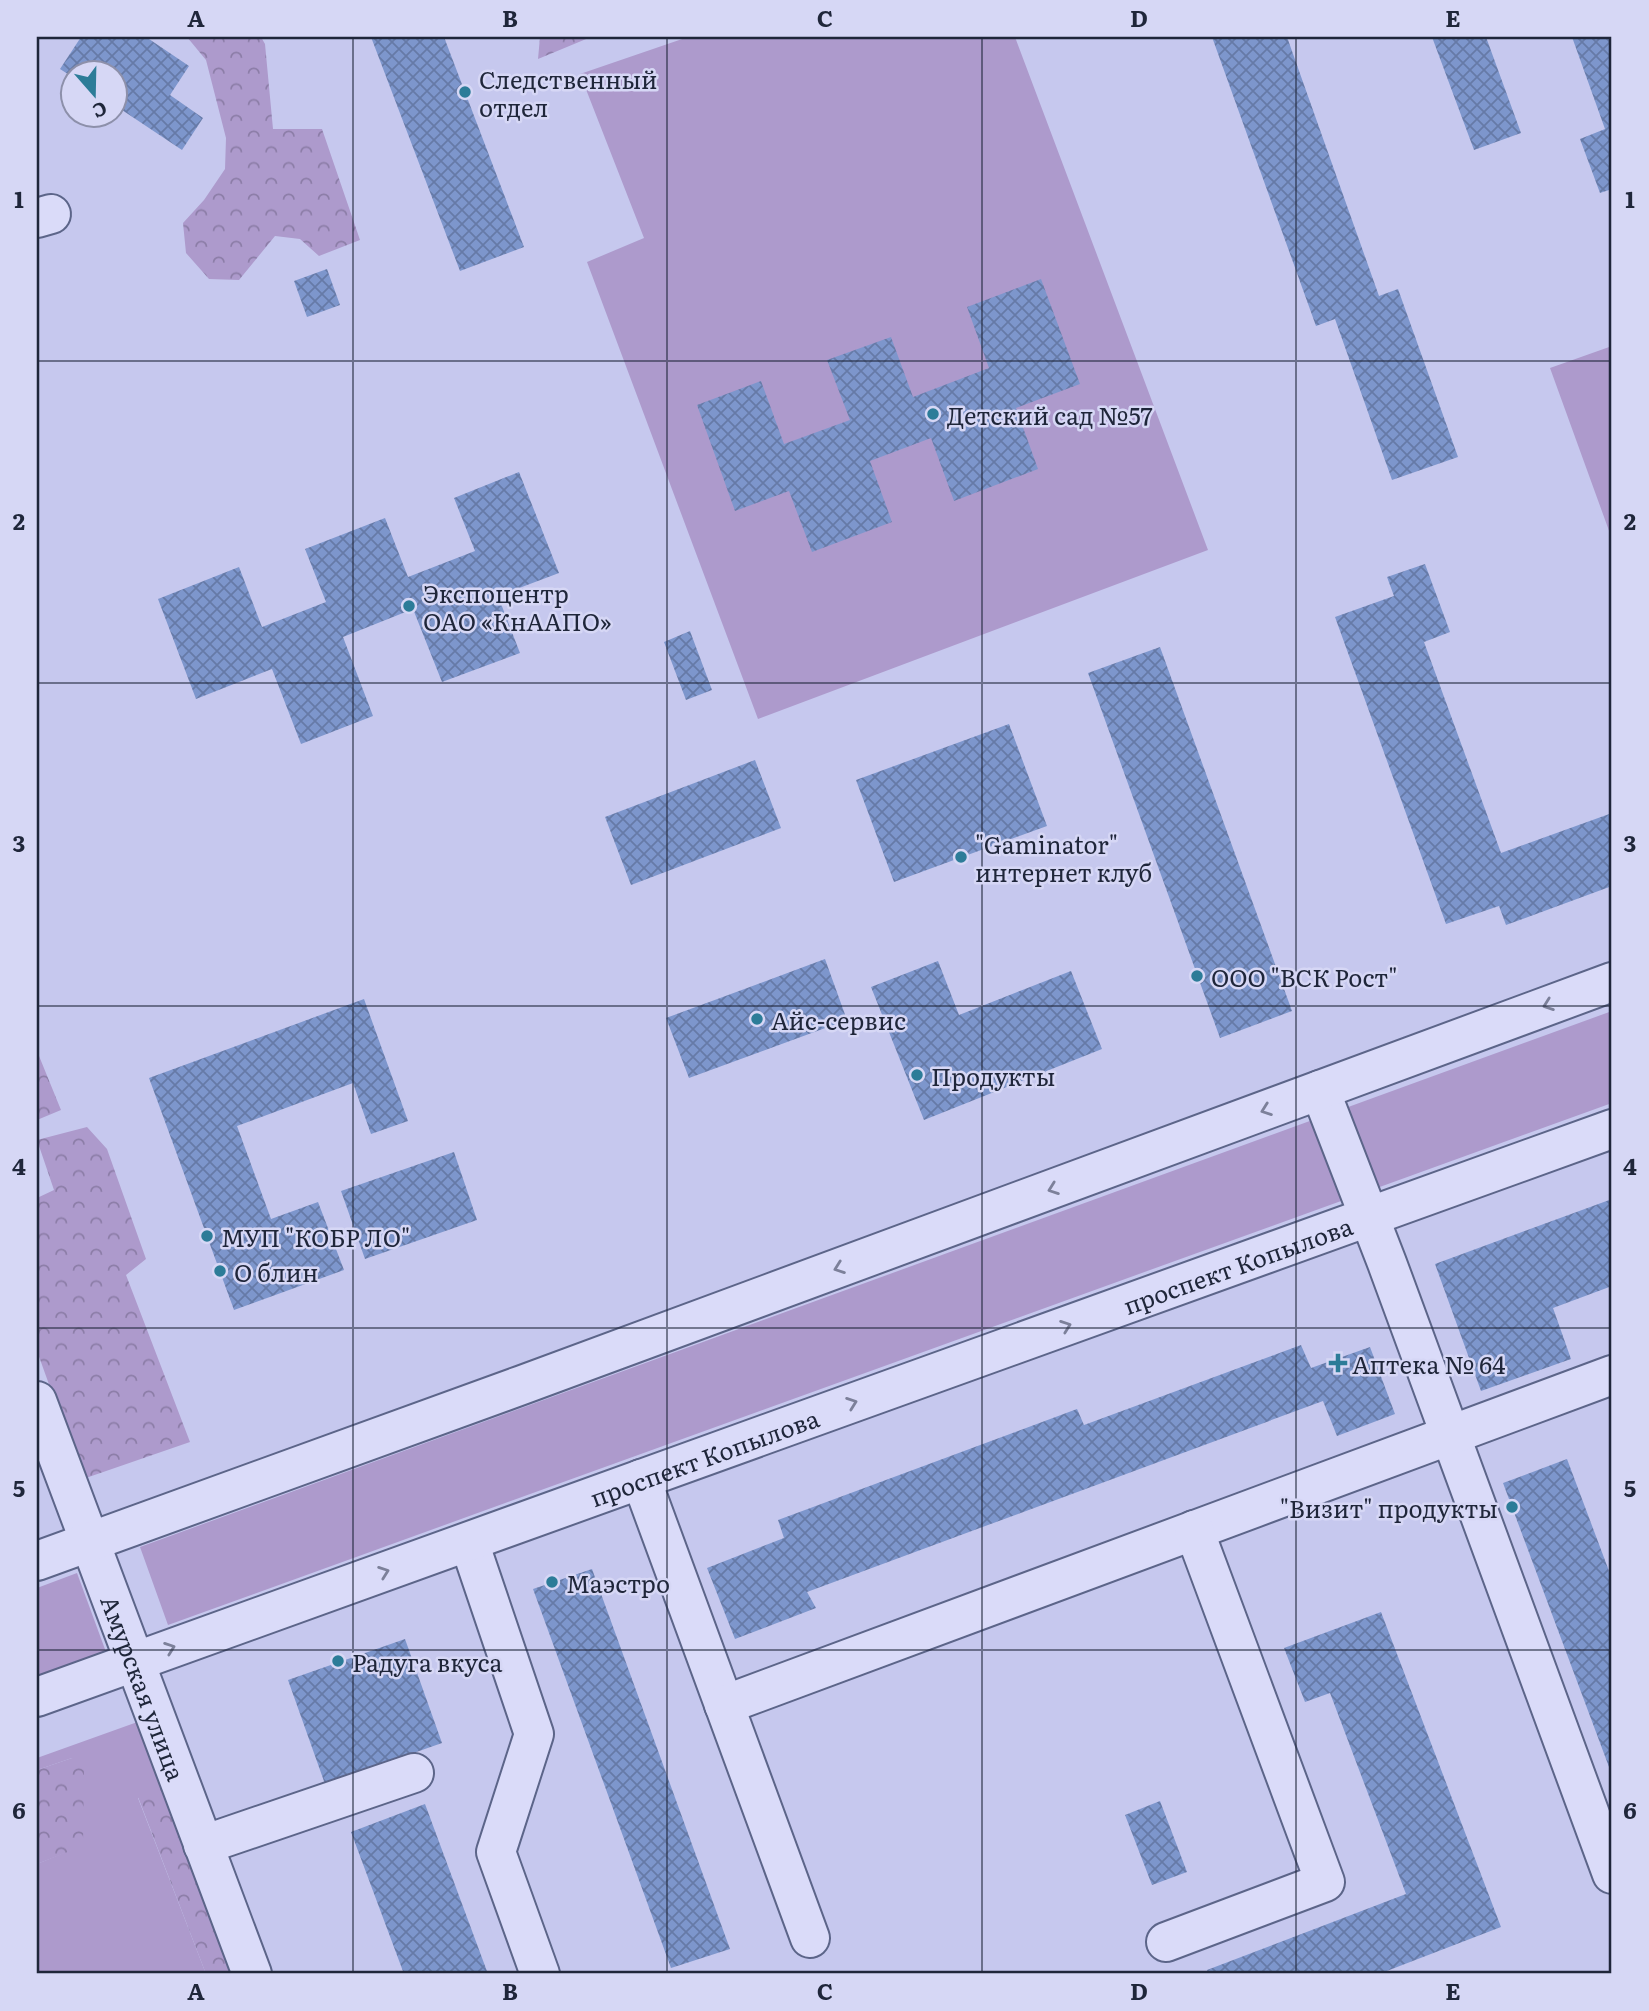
<svg xmlns="http://www.w3.org/2000/svg" width="1649" height="2011" font-family="Literata,serif">
<style>
.green{fill:#ad9acc}
.forest{fill:url(#forest-crowns)}
.building{fill:url(#building-cross-hatch)}
.lines{fill:none;stroke-linecap:round;stroke-linejoin:round}
.minor-casing{stroke:#5c6589;stroke-width:42}
.minor{stroke:#dadbf9;stroke-width:38}
.oneway{stroke:#7c809a}
.grid{fill:none;stroke:#1f263a;stroke-width:2;stroke-opacity:0.55}
.poi-dot{fill:#2c7c98;stroke:#d6d7f5;stroke-width:2.5}
.labels{text-anchor:middle;dominant-baseline:central;stroke-width:5;stroke-linejoin:round;paint-order:stroke}
.poi-label{font-size:24px;fill:#1f263a;stroke:#d6d7f5;text-anchor:start}
.street-label{font-size:24px;fill:#1f263a;stroke:#d6d7f5}
.neatline{fill:none;stroke:#1f263a;stroke-width:2.5}
.grid-label{font-size:23px;text-anchor:middle;font-weight:bold;fill:#1f263a}
</style>
<defs>
<pattern id="forest-crowns" width="20" height="18" patternUnits="userSpaceOnUse" patternTransform="scale(1.75)"><rect width="20" height="18" fill="#ad9acc"/><path d="M2 6a3 3 0 1 1 6 0M12 15a3 3 0 1 1 6 0" fill="none" stroke="#8c7da7"/></pattern>
<pattern id="building-cross-hatch" width="8" height="8" patternUnits="userSpaceOnUse" patternTransform="scale(1.75)"><rect width="8" height="8" fill="#7d96cc"/><path d="M0 0l8 8M0 8l8-8" fill="none" stroke="#667aa7"/></pattern>
</defs>
<rect width="100%" height="100%" fill="#c6c8ee"/>
<!-- green -->
<path class="green" d="M688 37H1015L1208 550 758 719 587 262 644 238 580 74Z
M1612 346V539L1550 368Z
M1612 1011V1103L168 1625 140 1547Z
M77 1573 106 1652 37 1677V1588Z
M143 1720 171 1787 138 1798 206 1974H37V1864L83 1845 72 1758 37 1770V1758Z"/>
<!-- forest -->
<path class="forest" d="M187 37H261L265 44 273 129H322L360 240 319 256 300 239 275 236 239 280 209 279 186 253 183 223 204 200 225 169 226 138 206 60Z
M540 37H591L538 59Z
M37 1051 61 1110 37 1120Z
M87 1127 107 1149 146 1259 126 1275 190 1442 83 1479 37 1351V1198L54 1190 37 1140Z
M72 1758 84 1769 83 1846 37 1864V1770Z
M159 1775 241 1974H206L138 1797 143 1781Z"/>
<!-- building -->
<path class="building" d="M81 37H146L189 66 170 95 203 118 182 150 116 106V74H74V78L60 69Z
M371 37H444L524 247 460 271Z
M1212 37H1287L1379 296 1398 289 1458 457 1392 480 1335 319 1316 326Z
M1432 37H1486L1521 133 1474 150Z
M1572 37H1612V189L1600 193 1580 139 1605 129Z
M327 269 340 305 307 317 294 281Z
M1041 279 1080 384 1016 408 1038 469 954 501 931 438 870 461 892 522 812 552 789 491 735 511 697 405 761 381 784 444 850 420 827 360 891 337 913 397 989 368 967 307Z
M519 472 559 573 498 596 520 653 442 682 413 609 343 637 373 716 301 744 272 669 196 699 158 599 239 567 262 627 326 602 305 549 385 518 408 577 475 551 454 498Z
M1425 564 1450 632 1424 642 1501 853 1612 813V886L1506 925 1499 906 1446 924 1335 617 1394 596 1387 577Z
M690 631 712 690 686 700 664 642Z
M1160 647 1292 1011 1220 1038 1088 673Z
M1009 724 1047 826 894 882 856 780Z
M755 760 781 828 631 885 605 817Z
M825 959 847 1020 689 1078 666 1018Z
M938 961 959 1015 1071 971 1102 1049 924 1120 871 987Z
M364 999 408 1121 371 1134 353 1083 237 1126 271 1219 318 1202 344 1270 234 1310 149 1078Z
M454 1152 477 1220 365 1259 341 1191Z
M1612 1199V1286L1553 1308 1571 1359 1481 1391 1435 1264Z
M1301 1345 1311 1368 1370 1347 1395 1414 1337 1436 1323 1401 807 1592 816 1608 735 1639 707 1568 784 1538 778 1520 1077 1409 1084 1425Z
M1567 1459 1612 1579V1775L1503 1483Z
M592 1569 730 1949 671 1968 533 1589Z
M1381 1612 1501 1927 1379 1974H1209L1207 1970 1406 1894 1330 1693 1305 1702 1284 1648Z
M405 1639 442 1743 325 1784 288 1680Z
M1160 1801 1187 1872 1152 1885 1125 1815Z
M425 1804 488 1974H404L351 1832Z"/>
<g class="lines">
<defs>
<g id="minor">
<path d="M37 218 51 214"/>
<path d="M1320 1090 1387 1263 1612 1874"/>
<path id="s1" d="M37 1401 252 1974"/>
<path d="M641 1479 810 1938"/>
<path d="M469 1542 534 1734 496 1852 540 1974"/>
<path d="M37 1561 522 1385 1612 982"/>
<path id="s2" d="M37 1697 1612 1129"/>
<path d="M724 1705 1612 1375"/>
<path d="M203 1845 414 1773"/>
<path d="M1166 1942 1325 1882 1194 1530"/>
</g>
</defs>
<!-- minor casing -->
<use href="#minor" class="minor-casing"/>
<!-- minor -->
<use href="#minor" class="minor"/>
</g>
<!-- one-way arrows -->
<defs><path id="oneway-chevron" d="M-2-3.5L2.5 0L-2 3.5" fill="none" stroke-width="1.6" stroke-linecap="round" stroke-linejoin="round" transform="scale(1.75)"/></defs>
<g class="oneway">
<use href="#oneway-chevron" transform="translate(1548 1005) rotate(160)"/>
<use href="#oneway-chevron" transform="translate(1266 1110) rotate(160)"/>
<use href="#oneway-chevron" transform="translate(1053 1189) rotate(160)"/>
<use href="#oneway-chevron" transform="translate(839 1268) rotate(160)"/>
<use href="#oneway-chevron" transform="translate(1066 1326) rotate(-20)"/>
<use href="#oneway-chevron" transform="translate(852 1403) rotate(-20)"/>
<use href="#oneway-chevron" transform="translate(384 1572) rotate(-20)"/>
<use href="#oneway-chevron" transform="translate(170 1648) rotate(-20)"/>
</g>
<!-- grid -->
<path class="grid" d="M353 37V1974M667 37V1974M982 37V1974M1296 37V1974M37 361H1612M37 683H1612M37 1006H1612M37 1328H1612M37 1650H1612"/>
<!-- markers -->
<g class="poi-dot">
<circle cx="465" cy="92" r="7"/>
<circle cx="933" cy="414" r="7"/>
<circle cx="409" cy="606" r="7"/>
<circle cx="961" cy="857" r="7"/>
<circle cx="1197" cy="976" r="7"/>
<circle cx="757" cy="1019" r="7"/>
<circle cx="917" cy="1075" r="7"/>
<circle cx="207" cy="1236" r="7"/>
<circle cx="220" cy="1271" r="7"/>
<path d="M1334.5 1352.5h7v7h7v7h-7v7h-7v-7h-7v-7h7z"/>
<circle cx="1512" cy="1507" r="7"/>
<circle cx="552" cy="1582" r="7"/>
<circle cx="338" cy="1661" r="7"/>
</g>
<g class="labels">
<!-- poi labels -->
<g class="poi-label">
<text x="479" y="78">Следственный<tspan x="479" dy="28">отдел</tspan></text>
<text x="947" y="414">Детский сад №57</text>
<text x="423" y="592">Экспоцентр<tspan x="423" dy="28">ОАО «КнААПО»</tspan></text>
<text x="975" y="843">"Gaminator"<tspan x="975" dy="28">интернет клуб</tspan></text>
<text x="1211" y="976">ООО "ВСК Рост"</text>
<text x="771" y="1019">Айс-сервис</text>
<text x="931" y="1075">Продукты</text>
<text x="221" y="1236">МУП "КОБР ЛО"</text>
<text x="234" y="1271">О блин</text>
<text x="1352" y="1363">Аптека № 64</text>
<text x="1498" y="1507" text-anchor="end">"Визит" продукты</text>
<text x="566" y="1582">Маэстро</text>
<text x="352" y="1661">Радуга вкуса</text>
</g>
<!-- street labels -->
<g class="street-label">
<text stroke="none"><textPath href="#s2" startOffset="1276">проспект Копылова</textPath></text>
<text stroke="none"><textPath href="#s2" startOffset="709">проспект Копылова</textPath></text>
<text stroke="none"><textPath href="#s1" startOffset="306">Амурская улица</textPath></text>
</g>
</g>
<!-- border -->
<rect width="1649" height="2011" fill="none" stroke="#d6d7f5" stroke-width="77"/>
<!-- north arrow -->
<g transform="translate(94 94) rotate(160)"><circle r="33" fill="#d6d7f5" stroke="#8d90aa" stroke-width="2"/>
<path d="M0-5L12 26L0 18L-12 26Z" fill="#2c7c98"/>
<text y="-10" font-size="19" font-weight="bold" text-anchor="middle" fill="#1f263a">С</text>
</g>
<rect x="38" y="38" width="1572" height="1934" class="neatline"/>
<g class="grid-label">
<text x="196" y="27">A</text>
<text x="510" y="27">B</text>
<text x="825" y="27">C</text>
<text x="1139" y="27">D</text>
<text x="1453" y="27">E</text>
<text x="19" y="208">1</text>
<text x="1630" y="208">1</text>
<text x="19" y="530">2</text>
<text x="1630" y="530">2</text>
<text x="19" y="852">3</text>
<text x="1630" y="852">3</text>
<text x="19" y="1175">4</text>
<text x="1630" y="1175">4</text>
<text x="19" y="1497">5</text>
<text x="1630" y="1497">5</text>
<text x="19" y="1819">6</text>
<text x="1630" y="1819">6</text>
<text x="196" y="2000">A</text>
<text x="510" y="2000">B</text>
<text x="825" y="2000">C</text>
<text x="1139" y="2000">D</text>
<text x="1453" y="2000">E</text>
</g>
</svg>
